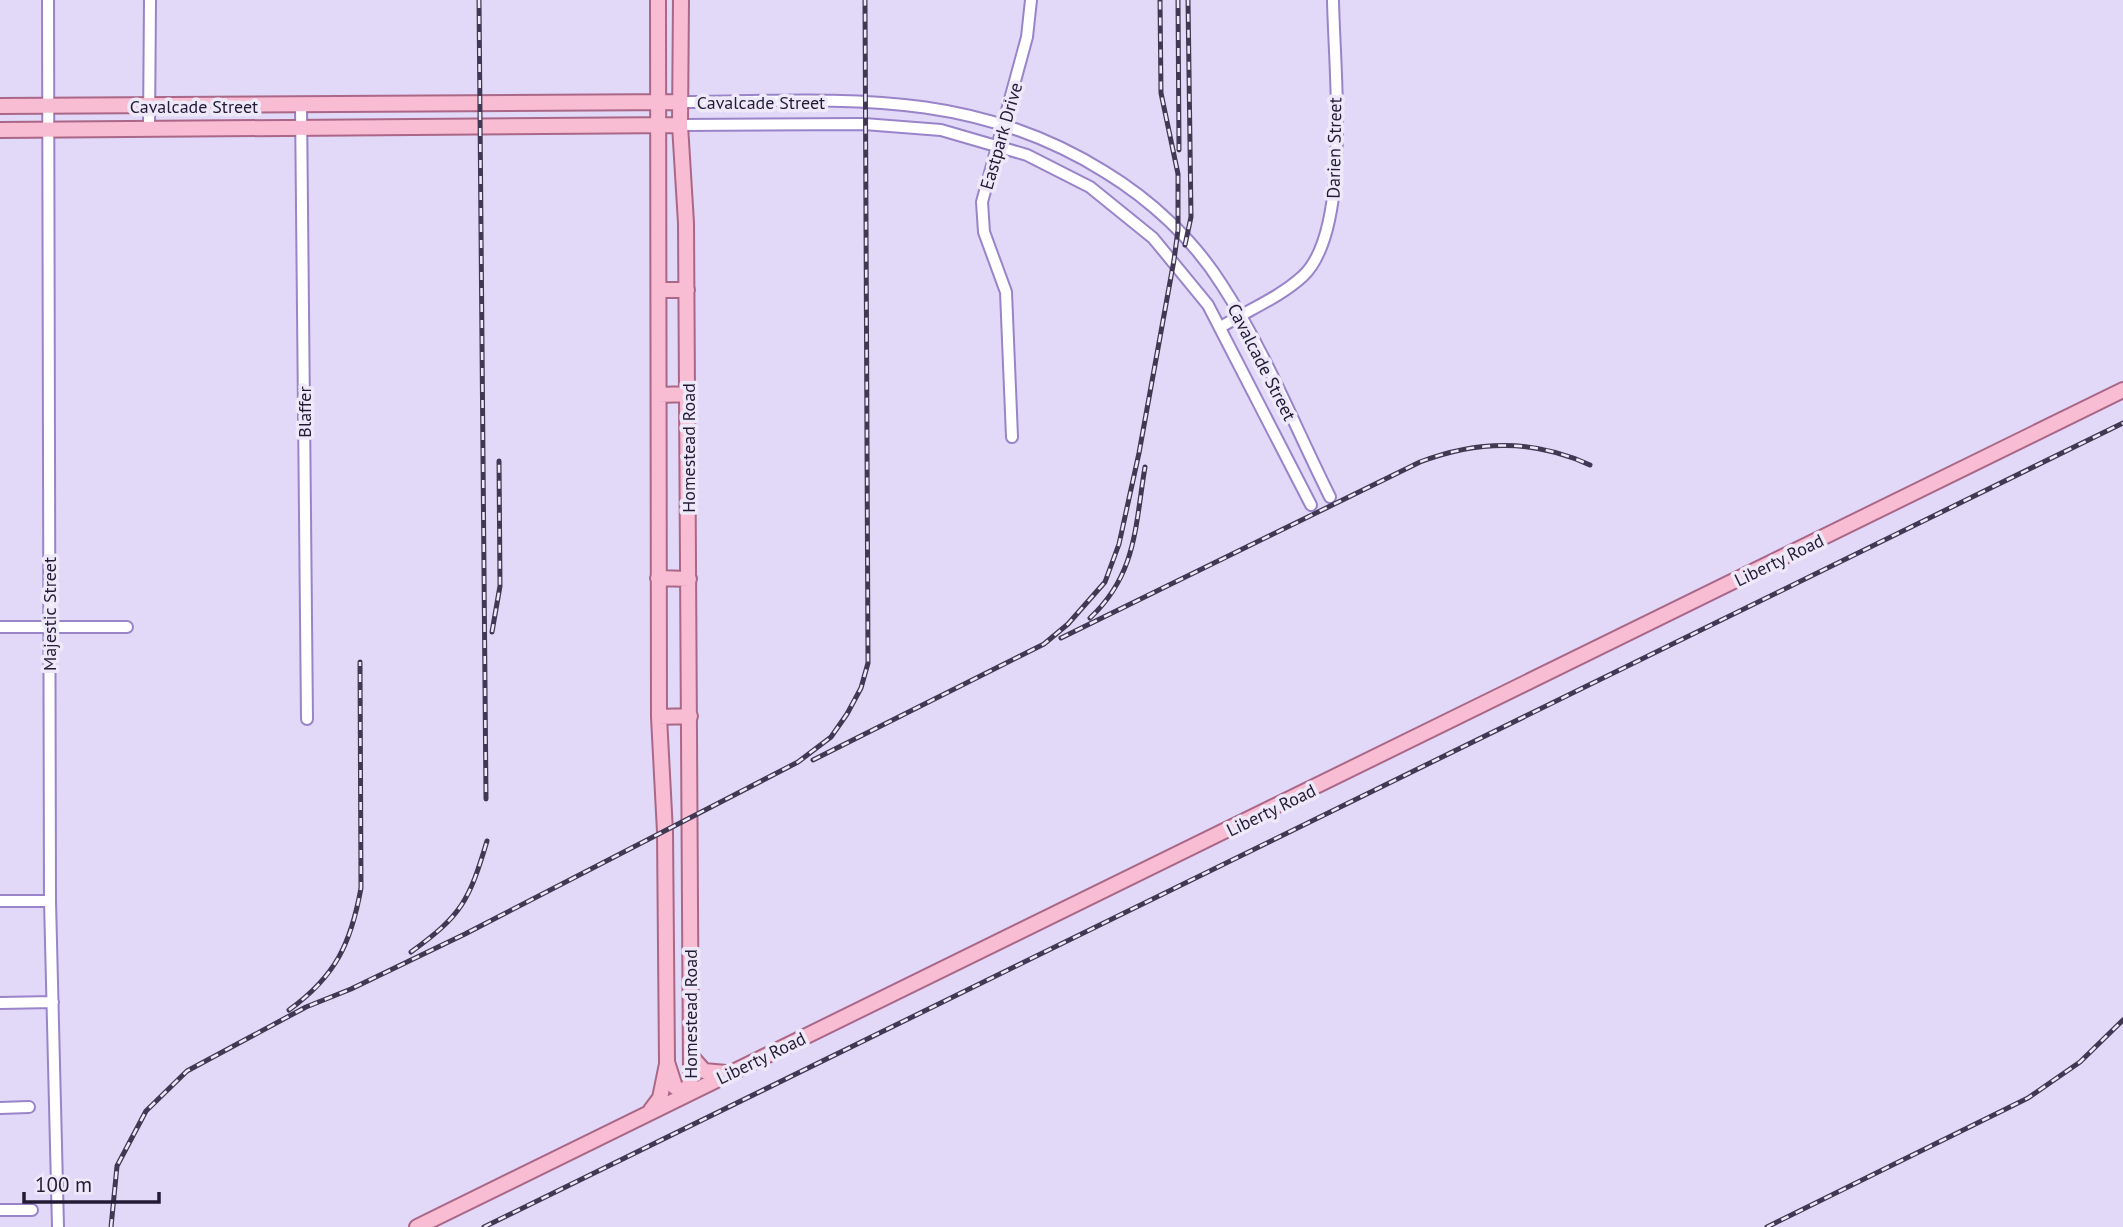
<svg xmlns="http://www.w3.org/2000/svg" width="2123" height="1227" font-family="'PT Sans',sans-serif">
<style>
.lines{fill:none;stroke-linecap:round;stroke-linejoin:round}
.minor-casing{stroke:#9984c9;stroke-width:14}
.major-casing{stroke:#aa6788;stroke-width:18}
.minor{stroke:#fff;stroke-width:10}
.major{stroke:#f8bdd2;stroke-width:14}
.rail-casing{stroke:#413853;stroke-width:5}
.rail{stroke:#ede9f8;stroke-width:2.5;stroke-dasharray:8;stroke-linecap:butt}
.labels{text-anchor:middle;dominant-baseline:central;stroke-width:7;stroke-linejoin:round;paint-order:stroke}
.street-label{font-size:18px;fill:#231a35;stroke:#ede9f8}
</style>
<rect width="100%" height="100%" fill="#e1d9f7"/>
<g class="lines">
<defs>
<path id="minor" d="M48 0 50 901 58 1227
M680 102C835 101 968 86 1105 172 1151 200 1193 239 1222 285 1265 351 1295 427 1330 497
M301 105 307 719
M680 125 864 124 941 130 1027 155 1090 187 1153 238 1208 305 1311 505
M149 128 150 0
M1221 327C1248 310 1279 298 1303 276 1352 230 1334 67 1333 0
M1012 437 1006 292 984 232 982 202 1027 37 1031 0
M0 627H127
M0 901H50
M0 1003 53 1002
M0 1108 29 1107
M0 1210H32"/>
<path id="major" d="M658 0 659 717 665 832 667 1062 675 1087 687 1094
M681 0 680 125 686 223 691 1076 687 1094
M0 106 680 102
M0 130 680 125
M659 290H687
M659 395 688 394
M658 578 689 579
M659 717 690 716
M691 1056 704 1071 726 1073
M651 1110 660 1098 667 1064
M417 1227 2123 390"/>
</defs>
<!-- minor casing -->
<use href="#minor" class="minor-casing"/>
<!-- major casing -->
<use href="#major" class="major-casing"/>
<!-- minor -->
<use href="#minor" class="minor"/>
<!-- major -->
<use href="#major" class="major"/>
<defs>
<path id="rail" d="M479 0 486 799
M1178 0 1179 150
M1185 245 1191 217 1188 0
M1090 618C1137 574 1135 526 1145 467
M492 632 500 586 499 461
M1061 638 1420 462C1478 440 1533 439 1590 465
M813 760 1044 644 1068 624 1105 582 1119 544 1139 453 1174 260 1178 230V174L1161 93 1160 0
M411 952C462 915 469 901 487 841
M289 1010C336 976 351 943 361 888L360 662
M111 1227 117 1166 146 1111 187 1071 306 1007 351 989 465 934 798 762 831 737 847 714 861 688 868 663 865 0
M484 1227 2123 423
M1767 1227 2028 1098 2080 1062 2123 1020"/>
</defs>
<!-- rail casing -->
<use href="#rail" class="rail-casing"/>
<!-- rail -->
<use href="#rail" class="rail"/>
</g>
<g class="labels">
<!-- street labels -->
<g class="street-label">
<text x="761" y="102">Cavalcade Street</text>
<text x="194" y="106">Cavalcade Street</text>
<text transform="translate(1001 136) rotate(-74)">Eastpark Drive</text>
<text transform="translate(1334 148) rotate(-89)">Darien Street</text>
<text transform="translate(1262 362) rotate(63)">Cavalcade Street</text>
<text transform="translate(304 412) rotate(-90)">Blaffer</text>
<text transform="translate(688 448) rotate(-90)">Homestead Road</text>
<text transform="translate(1779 560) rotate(-26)">Liberty Road</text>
<text transform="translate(49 614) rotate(-90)">Majestic Street</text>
<text transform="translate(1271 810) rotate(-26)">Liberty Road</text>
<text transform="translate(690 1014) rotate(-90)">Homestead Road</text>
<text transform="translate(761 1058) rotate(-26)">Liberty Road</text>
</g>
</g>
<!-- scale -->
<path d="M24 1192v10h135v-10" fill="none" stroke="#231a35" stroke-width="3.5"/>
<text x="35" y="1192" font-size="21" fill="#231a35" stroke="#ede9f8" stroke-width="5" paint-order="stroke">100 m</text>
</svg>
